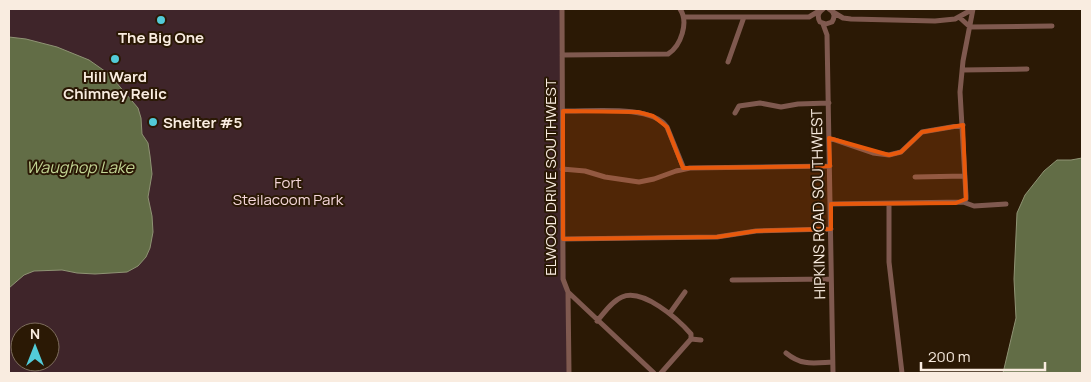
<svg xmlns="http://www.w3.org/2000/svg" width="1091" height="382" font-family="Manrope,sans-serif">
<style>
.green{fill:#3f252a;fill-rule:evenodd}
.water{fill:#626d46;stroke:#8f9374}
.lines{fill:none;stroke-linecap:round;stroke-linejoin:round}
.minor{stroke:#7f594f;stroke-width:5}
.marked{fill:#e8590c;fill-opacity:0.2;stroke:#e8590c;stroke-width:4;stroke-linejoin:round}
.poi-dot{fill:#52cbd8;stroke:#2b1905;stroke-width:2}
.labels{text-anchor:middle;dominant-baseline:central;stroke-width:4;stroke-linejoin:round;paint-order:stroke}
.poi-label{font-size:15px;font-weight:bold;fill:#f9ece0;stroke:#2b1905}
.street-label{font-size:15px;fill:#f9ece0;stroke:#2b1905}
.park-label{font-size:15px;fill:#f6d7db;stroke:#2b1905}
.water-label{font-size:16px;font-style:italic;fill:#c2d493;stroke:#2b1905}
</style>
<rect width="100%" height="100%" fill="#2b1905"/>
<!-- green -->
<path class="green" d="M9 9H562L567 373H9ZM20 332H50V362H20Z"/>
<!-- water -->
<path class="water" d="M9 37 26 39 57 47 89 60 109 74 138 108 141 118 142 134 148 143 150 156 152 174 148 197 152 216 153 232 150 248 146 257 138 266 127 272 95 274 77 273 62 270 34 271 24 275 9 288Z
M1082 158V373H1003L1016 318 1014 279 1017 213 1025 195 1044 171 1057 160H1071Z"/>
<g class="lines">
<!-- minor -->
<path class="minor" d="M562 9 563 279 568 292 569 373
M823 9C818 12 817 17 820 22L826 24 832 22C835 17 835 12 829 9
M833 12 843 18 851 19 935 21 955 19 973 9
M684 17H809L819 11
M959 17 970 27 1052 26
M823 24 827 35 833 373
M562 55 668 54C681 46 689 22 680 9
M728 62 744 17
M962 70 1027 69
M563 111C589 112 651 104 667 127L684 169
M735 113 739 106 760 103 781 107 798 104 829 103
M829 138 873 153 889 155 901 152 922 132 963 125
M562 169 585 171 605 177 639 182 654 179 676 171 690 168 830 166
M915 177 965 176
M963 202 966 199V196L960 92 963 61 973 9
M831 204 963 202 974 206 1006 204
M889 204V262L902 373
M563 239 717 237 756 231 831 229
M732 280 831 279
M568 292 654 373
M670 313 685 292
M597 321C604 313 612 301 622 297 643 288 678 319 691 334V339L661 373
M691 339 701 340
M786 353C802 366 813 363 833 362"/>
</g>
<!-- marked area -->
<path class="marked" d="M563 111 638 112 653 116 667 127 683 168 830 166 829 138 889 155 901 152 922 132 963 125 966 199 956 203 831 204V229L756 231 717 237 563 239Z"/>
<!-- markers -->
<g class="poi-dot">
<circle cx="161" cy="20" r="5"/>
<circle cx="115" cy="59" r="5"/>
<circle cx="153" cy="122" r="5"/>
</g>
<g class="labels">
<!-- poi labels -->
<g class="poi-label">
<text x="161" y="37">The Big One</text>
<text x="115" y="76">Hill Ward<tspan x="115" dy="17">Chimney Relic</tspan></text>
<text x="163" y="122" text-anchor="start">Shelter #5</text>
</g>
<!-- street labels -->
<g class="street-label">
<text transform="translate(550 177) rotate(-90)">ELWOOD DRIVE SOUTHWEST</text>
<text transform="translate(818 204) rotate(-91)">HIPKINS ROAD SOUTHWEST</text>
</g>
<!-- park labels -->
<g class="park-label">
<text x="288" y="182">Fort<tspan x="288" dy="17">Steilacoom Park</tspan></text>
</g>
<!-- water labels -->
<g class="water-label">
<text x="80" y="167">Waughop Lake</text>
</g>
</g>
<!-- border -->
<rect width="1091" height="382" fill="none" stroke="#f9ece0" stroke-width="20"/>
<!-- north arrow -->
<g transform="translate(35 347)"><circle r="24" fill="#2b1905" stroke="#7d6d5d"/>
<path d="M0-4L9 19L0 12L-9 19Z" fill="#52cbd8"/>
<text y="-8" font-size="14" font-weight="bold" text-anchor="middle" fill="#f9ece0">N</text>
</g>
<!-- scale -->
<path d="M921 362v8h124v-8" fill="none" stroke="#f9ece0" stroke-width="2.5"/>
<text x="928" y="362" font-size="15" fill="#f9ece0" stroke="#2b1905" stroke-width="4" paint-order="stroke">200 m</text>
</svg>
